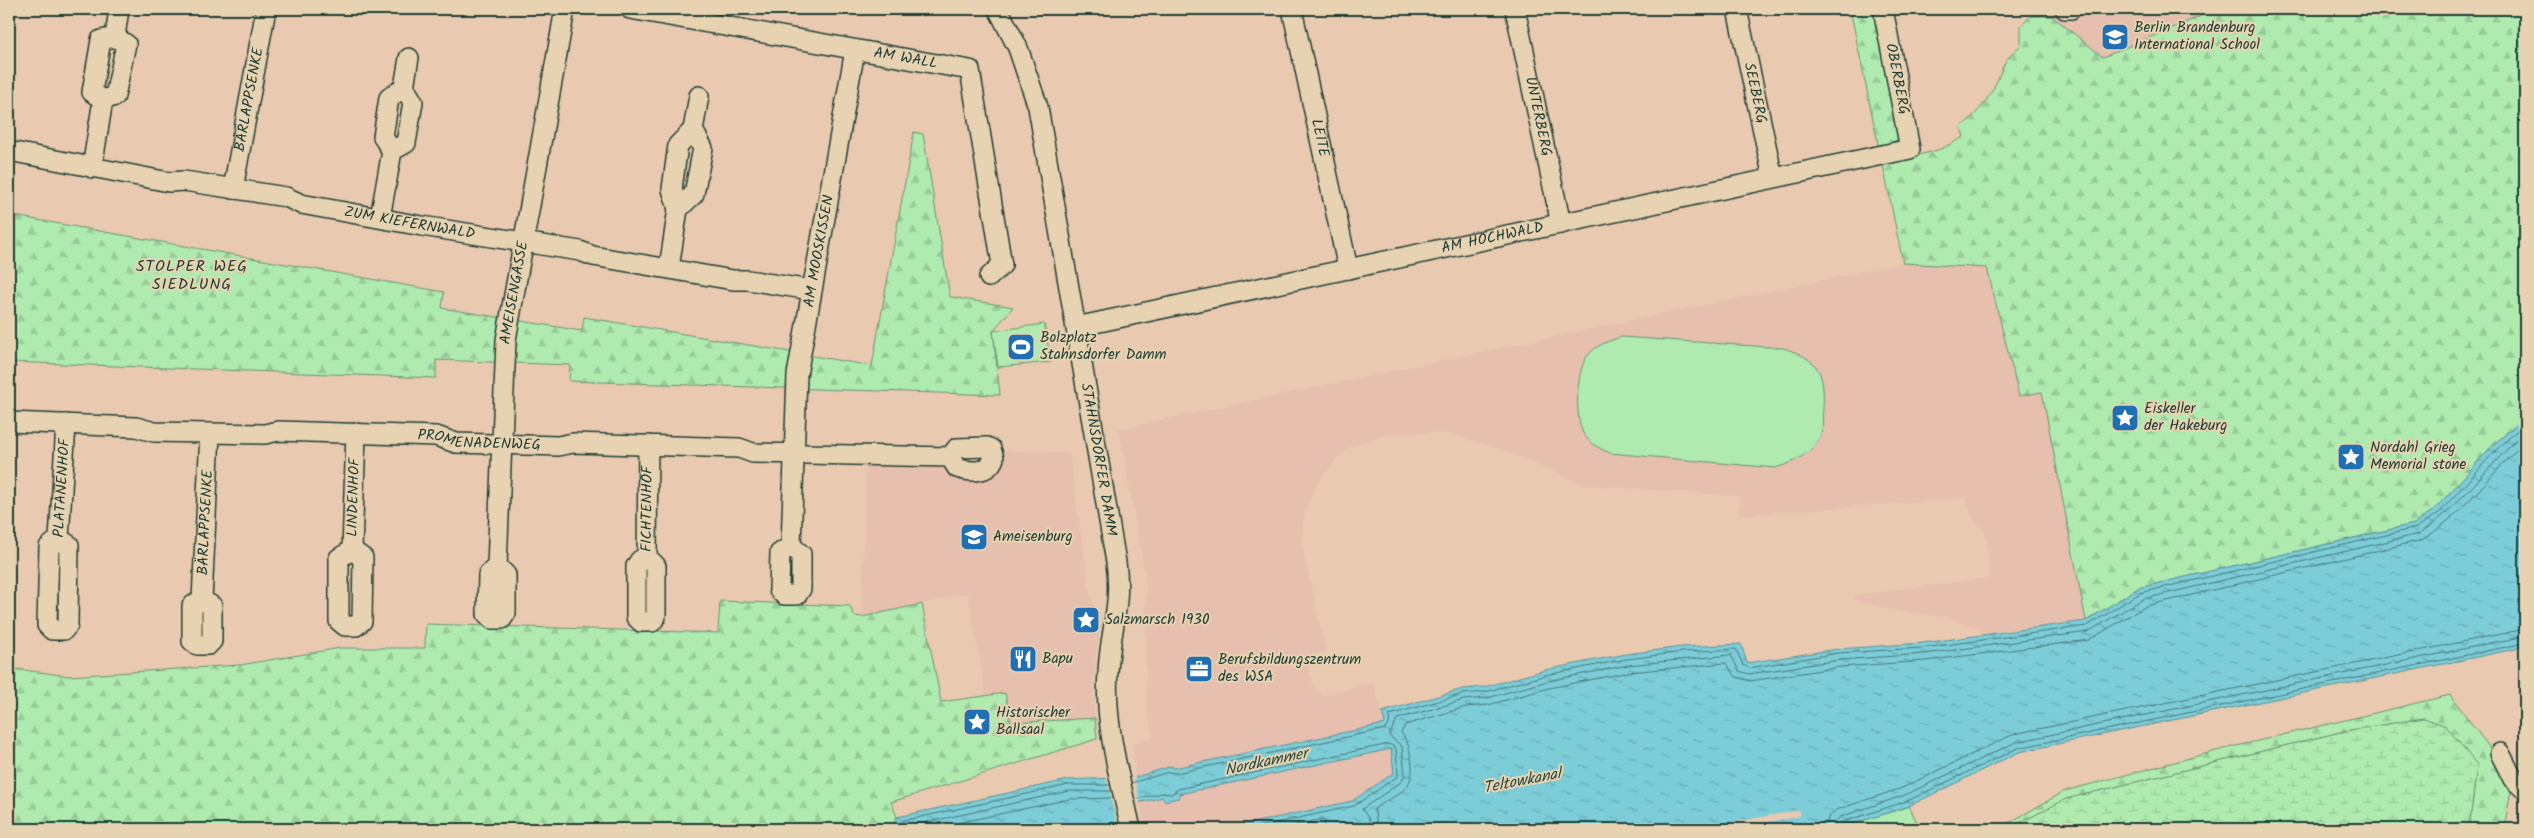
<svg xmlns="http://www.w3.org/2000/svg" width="2534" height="838" font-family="Kalam,sans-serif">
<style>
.built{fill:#e6bfae}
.forest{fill:url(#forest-firs);stroke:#679472}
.wetland{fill:url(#wetland-marsh);stroke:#679472}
.garden{fill:#afeaaf;stroke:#679472}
.water{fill:url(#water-ripples);stroke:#579397}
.pier{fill:#e9c9b0}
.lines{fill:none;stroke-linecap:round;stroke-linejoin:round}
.shore{stroke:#457776;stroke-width:1}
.minor-casing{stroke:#1f3d34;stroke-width:22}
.minor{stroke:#e7d3b1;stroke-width:19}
.labels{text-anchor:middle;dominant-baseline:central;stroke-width:4;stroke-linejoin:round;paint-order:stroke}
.poi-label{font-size:15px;fill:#1f3d34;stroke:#e7d3b1;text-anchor:start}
.street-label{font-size:15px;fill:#1f3d34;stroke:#e7d3b1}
.neighbourhood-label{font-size:16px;letter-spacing:1px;fill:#1f3d34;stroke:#e7d3b1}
.water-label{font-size:16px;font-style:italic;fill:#284b44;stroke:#e7d3b1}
</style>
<defs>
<pattern id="forest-firs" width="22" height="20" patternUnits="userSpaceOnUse" patternTransform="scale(1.25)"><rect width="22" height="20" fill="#afeaaf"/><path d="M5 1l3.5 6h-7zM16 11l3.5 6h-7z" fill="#96ca97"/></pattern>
<pattern id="wetland-marsh" width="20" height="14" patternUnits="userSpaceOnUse" patternTransform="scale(1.25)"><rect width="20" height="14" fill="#afeaaf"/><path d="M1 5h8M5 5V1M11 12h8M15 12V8" fill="none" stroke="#96ca97"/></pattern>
<pattern id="water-ripples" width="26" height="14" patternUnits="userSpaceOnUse" patternTransform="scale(1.25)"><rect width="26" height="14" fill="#7dcdd9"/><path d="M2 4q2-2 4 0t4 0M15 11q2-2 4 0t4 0" fill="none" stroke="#66a8b1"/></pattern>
</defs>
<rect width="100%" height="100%" fill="#e9c9b0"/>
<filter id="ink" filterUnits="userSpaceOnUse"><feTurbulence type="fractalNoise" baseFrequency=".02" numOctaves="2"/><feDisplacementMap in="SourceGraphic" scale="10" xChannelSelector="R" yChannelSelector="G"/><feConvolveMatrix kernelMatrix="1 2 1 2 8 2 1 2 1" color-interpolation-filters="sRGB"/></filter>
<g filter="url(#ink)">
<!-- built -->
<path class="built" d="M1994 9H2218L2103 57 2052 16Z
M1903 263 1987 268 2019 396 2042 391 2086 621 1989 633 1947 617 1892 610 1855 600V595L1990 578 1985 531 1974 521 1965 498 1738 515 1741 496 1586 485 1498 448 1446 433H1391L1350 447 1336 459 1320 479 1310 499 1305 513 1301 541 1326 652 1307 657 1314 689 1324 695 1374 682 1385 724 1174 769H1163L1136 777 1132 744 1153 738 1146 704V579L1119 429Z
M1000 450 1069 453 1089 588 1100 638 1096 657 1093 690 1095 718 1011 723 1005 693 986 696 968 593 862 617 866 463 940 466 949 475 999 476Z
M1392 749 1395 773 1352 801 1225 829H1143L1138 803 1164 797 1165 801 1179 798 1178 794Z"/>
<!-- forest -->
<path class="forest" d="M1850 9H1875L1899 139 1879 148Z
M2218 9H2525V417L2492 446 2435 509 2414 524 2138 588 2086 621 2042 392 2019 396 1987 268 1903 263 1883 165 1941 149 1964 137 1961 127C1974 116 1984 106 1992 91 2004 69 1999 64 2021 45V26L2031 16H2052L2103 57Z
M914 132 923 134 950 297 1013 307 993 331 1000 395 569 381 570 365 436 360V378L9 362V215L444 292 442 308 582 331 584 317 872 366Z
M720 601 850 606 854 616 862 617 922 604 941 702 1005 693 1011 723 1095 718 1097 739 891 802 897 817 891 829H9V668L68 676 240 665 340 648H425L426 624 718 633Z
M2450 695 2513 779 2504 829H2469L2477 765 2424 718 2345 731 2067 799 2008 829H1993L2009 823 2065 791 2220 750Z"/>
<!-- wetland -->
<path class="wetland" d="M2424 718 2446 726 2477 765 2469 829H2008L2066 799 2345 731Z"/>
<!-- garden -->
<path class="garden" d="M1044 324 1051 362 998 367 993 331Z
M1622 337 1783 348C1819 359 1825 372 1823 408 1822 415 1823 424 1822 431 1816 452 1794 463 1775 468L1610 453C1600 449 1592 445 1585 436 1574 422 1576 373 1586 358 1595 345 1608 341 1622 337Z
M1909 806 1920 829H1837Z"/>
<!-- water -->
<path class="water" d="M2525 417V647L2019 752 1909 806 1837 829H1360L1358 822 1325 829H1225L1352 801 1394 773 1391 749 1179 794V798L1164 801 1163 797 1138 803 1143 829H891L897 817 1068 780 1136 777 1172 766 1174 768 1385 724 1382 712 1463 689 1484 687 1545 670 1626 654 1682 647 1741 644 1747 663 1838 649 1923 643 2086 621 2138 588 2414 524 2435 509 2492 446Z"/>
<!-- pier -->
<path class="pier" d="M1134 775 1146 829H1118L1106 777Z
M1800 810V816L1757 824 1758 829H1753L1752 825 1730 829H1697Z"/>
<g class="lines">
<!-- shore -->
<path class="shore" d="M1131 783 1169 772 1176 773 1385 729 1389 725 1390 715 1463 694 1485 692 1546 675 1627 659 1683 652 1736 649 1743 665 1749 668 1838 653 1923 648 2087 626 2140 593 2416 528 2439 513 2496 450 2525 423
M1135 799 1162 793 1172 794 1178 789 1389 744 1396 748 1398 776 1354 806 1248 829
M896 829 902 821 1068 785H1110
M903 829 906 827 1069 791H1111
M929 829 1070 799 1113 798
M1278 829 1323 819 1325 822 1324 829
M1371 829 1369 819 1362 809 1401 782 1405 775 1402 746 1389 736 1397 719 1464 700 1487 698 1548 681 1628 665 1731 655 1739 671 1749 674 1839 660 1924 654 2088 632 2143 599 2419 534C2460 507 2489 464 2525 432
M1378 829 1374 809C1397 793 1417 791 1411 758 1409 747 1408 741 1401 733L1405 725 1466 707 1488 705 1549 688 1629 672 1726 663 1736 677 1750 681 1840 667 1925 661 2089 640 2146 606 2422 540C2463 515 2490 474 2525 442
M1825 829 1828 818 1836 810 1902 788 2014 734 2525 629
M1833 829 1835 822 1840 817 1905 795 2016 742 2525 636
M1839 829 1843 822 1907 801 2018 748 2525 643"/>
<defs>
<g id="minor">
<path id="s1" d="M630 9 970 70 1002 265 989 277"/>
<path id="s2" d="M998 9 1018 48 1038 107 1116 562C1122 605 1110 631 1108 672 1104 725 1120 778 1131 829"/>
<path id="s3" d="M1292 9 1348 269"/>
<path id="s4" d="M1515 9 1561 224"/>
<path id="s5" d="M1737 9 1773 178"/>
<path d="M2065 9H2071"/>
<path d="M115 37 119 9"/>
<path id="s6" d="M9 151 169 182 184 181 286 197 301 204 422 226 580 251 593 256 733 280H748L811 290"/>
<path d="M392 151 383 137 389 98 404 87"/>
<path d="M92 168 103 100 115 96 126 44 115 37 101 40 92 92 103 100"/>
<path id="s7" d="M233 189 266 9"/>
<path d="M678 209 672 189 678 145 693 130"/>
<path d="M380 218 392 151 406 143 413 102 404 87 409 58"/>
<path d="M669 268 678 209 694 194 703 148 693 130 699 96"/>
<path id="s8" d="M1076 327 1910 149 1883 9"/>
<path id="s9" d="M9 422 136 427 154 432 265 434 278 431 436 436 456 443 558 446 573 443 739 448 753 453 950 457"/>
<path d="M987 447 991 449 994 458C989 473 972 473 957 468L950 457 957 448Z"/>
<path id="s10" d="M59 539 49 547 47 625 52 630H64L68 625 69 545 59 539 66 424"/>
<path id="s11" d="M791 546 801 554V589L797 595H784L779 590 780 553 791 546 797 375 855 50"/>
<path id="s12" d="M352 550 339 558V621L345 626H356L362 621 363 558 352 550 356 433"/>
<path id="s13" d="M647 557 640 560 636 566V617L641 622H652L656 617V566L647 557 648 445"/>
<path id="s14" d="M497 566 488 575 487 614 492 619H502L506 613V575L497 566 506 340 565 9"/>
<path id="s15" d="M202 600 192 606V641L197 645H208L212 641V606L202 600 210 433"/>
<path d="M2500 753 2513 779 2525 790"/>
</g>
</defs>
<!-- minor casing -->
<use href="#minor" class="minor-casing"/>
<!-- minor -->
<use href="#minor" class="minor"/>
</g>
</g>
<!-- icons -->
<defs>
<symbol id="school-square" viewBox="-11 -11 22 22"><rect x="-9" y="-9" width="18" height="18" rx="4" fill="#1f6fb2" stroke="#e7d3b1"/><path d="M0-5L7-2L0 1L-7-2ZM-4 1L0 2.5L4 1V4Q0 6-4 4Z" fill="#fff"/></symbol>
<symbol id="stadium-square" viewBox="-11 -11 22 22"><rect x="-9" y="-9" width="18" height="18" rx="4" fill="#1f6fb2" stroke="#e7d3b1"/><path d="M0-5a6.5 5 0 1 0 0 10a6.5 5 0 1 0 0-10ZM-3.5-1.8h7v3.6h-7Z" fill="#fff"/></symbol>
<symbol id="sight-square" viewBox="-11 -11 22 22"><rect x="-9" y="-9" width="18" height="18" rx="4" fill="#1f6fb2" stroke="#e7d3b1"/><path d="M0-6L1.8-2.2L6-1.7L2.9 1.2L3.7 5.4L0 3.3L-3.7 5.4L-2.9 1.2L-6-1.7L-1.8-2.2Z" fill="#fff"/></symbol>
<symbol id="restaurant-square" viewBox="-11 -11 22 22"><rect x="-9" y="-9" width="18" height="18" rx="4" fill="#1f6fb2" stroke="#e7d3b1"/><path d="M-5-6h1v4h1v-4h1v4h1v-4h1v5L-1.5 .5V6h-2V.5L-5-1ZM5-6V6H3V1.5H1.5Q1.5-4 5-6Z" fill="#fff"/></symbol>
<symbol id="office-square" viewBox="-11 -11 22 22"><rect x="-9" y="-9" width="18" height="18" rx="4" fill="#1f6fb2" stroke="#e7d3b1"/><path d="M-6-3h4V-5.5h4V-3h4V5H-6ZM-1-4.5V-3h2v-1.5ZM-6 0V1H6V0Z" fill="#fff"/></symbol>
</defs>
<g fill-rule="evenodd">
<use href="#school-square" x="2099" y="21" width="32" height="32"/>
<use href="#stadium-square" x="1005" y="331" width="32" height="32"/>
<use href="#sight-square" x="2109" y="402" width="32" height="32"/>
<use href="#sight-square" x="2335" y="441" width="32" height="32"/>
<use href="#school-square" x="958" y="521" width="32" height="32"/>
<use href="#sight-square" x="1070" y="604" width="32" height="32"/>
<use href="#restaurant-square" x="1007" y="643" width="32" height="32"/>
<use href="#office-square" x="1183" y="653" width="32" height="32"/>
<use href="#sight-square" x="961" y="706" width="32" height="32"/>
</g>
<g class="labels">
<!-- poi labels -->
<g class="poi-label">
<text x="2134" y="28">Berlin Brandenburg<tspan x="2134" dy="17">International School</tspan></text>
<text x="1040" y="338">Bolzplatz<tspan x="1040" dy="17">Stahnsdorfer Damm</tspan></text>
<text x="2144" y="409">Eiskeller<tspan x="2144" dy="17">der Hakeburg</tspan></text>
<text x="2370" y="448">Nordahl Grieg<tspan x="2370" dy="17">Memorial stone</tspan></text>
<text x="993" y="537">Ameisenburg</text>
<text x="1105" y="620">Salzmarsch 1930</text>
<text x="1042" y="659">Bapu</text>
<text x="1218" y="660">Berufsbildungszentrum<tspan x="1218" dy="17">des WSA</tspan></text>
<text x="996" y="713">Historischer<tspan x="996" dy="17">Ballsaal</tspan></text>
</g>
<!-- street labels -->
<g class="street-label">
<text stroke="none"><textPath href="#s1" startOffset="280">AM WALL</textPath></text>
<text transform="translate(1897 79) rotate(79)">OBERBERG</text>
<text stroke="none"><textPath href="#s5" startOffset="86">SEEBERG</textPath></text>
<text stroke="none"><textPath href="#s7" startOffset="91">BÄRLAPPSENKE</textPath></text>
<text stroke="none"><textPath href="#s4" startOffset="110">UNTERBERG</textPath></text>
<text stroke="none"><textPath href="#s3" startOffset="132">LEITE</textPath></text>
<text stroke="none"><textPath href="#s6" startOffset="408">ZUM KIEFERNWALD</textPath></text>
<text stroke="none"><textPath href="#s8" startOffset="426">AM HOCHWALD</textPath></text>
<text stroke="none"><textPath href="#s11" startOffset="422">AM MOOSKISSEN</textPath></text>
<text stroke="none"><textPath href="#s14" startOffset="401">AMEISENGASSE</textPath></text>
<text stroke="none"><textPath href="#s9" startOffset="472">PROMENADENWEG</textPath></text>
<text stroke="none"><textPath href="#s2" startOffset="464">STAHNSDORFER DAMM</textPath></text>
<text stroke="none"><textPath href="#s10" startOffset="259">PLATANENHOF</textPath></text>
<text stroke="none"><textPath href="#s12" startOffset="234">LINDENHOF</textPath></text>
<text stroke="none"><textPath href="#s13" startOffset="202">FICHTENHOF</textPath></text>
<text stroke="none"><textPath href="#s15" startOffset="194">BÄRLAPPSENKE</textPath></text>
</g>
<!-- neighbourhood labels -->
<g class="neighbourhood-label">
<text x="192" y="266">STOLPER WEG<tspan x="192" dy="18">SIEDLUNG</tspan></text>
</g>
<!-- water labels -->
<g class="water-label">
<text transform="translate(1266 762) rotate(-12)">Nordkammer</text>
<text transform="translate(1522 781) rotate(-11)">Teltowkanal</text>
</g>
</g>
<!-- margin -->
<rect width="2534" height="838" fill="none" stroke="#e7d3b1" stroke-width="30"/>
<rect x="15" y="15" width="2504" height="808" fill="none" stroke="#1f3d34" stroke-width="2" filter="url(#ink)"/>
</svg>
